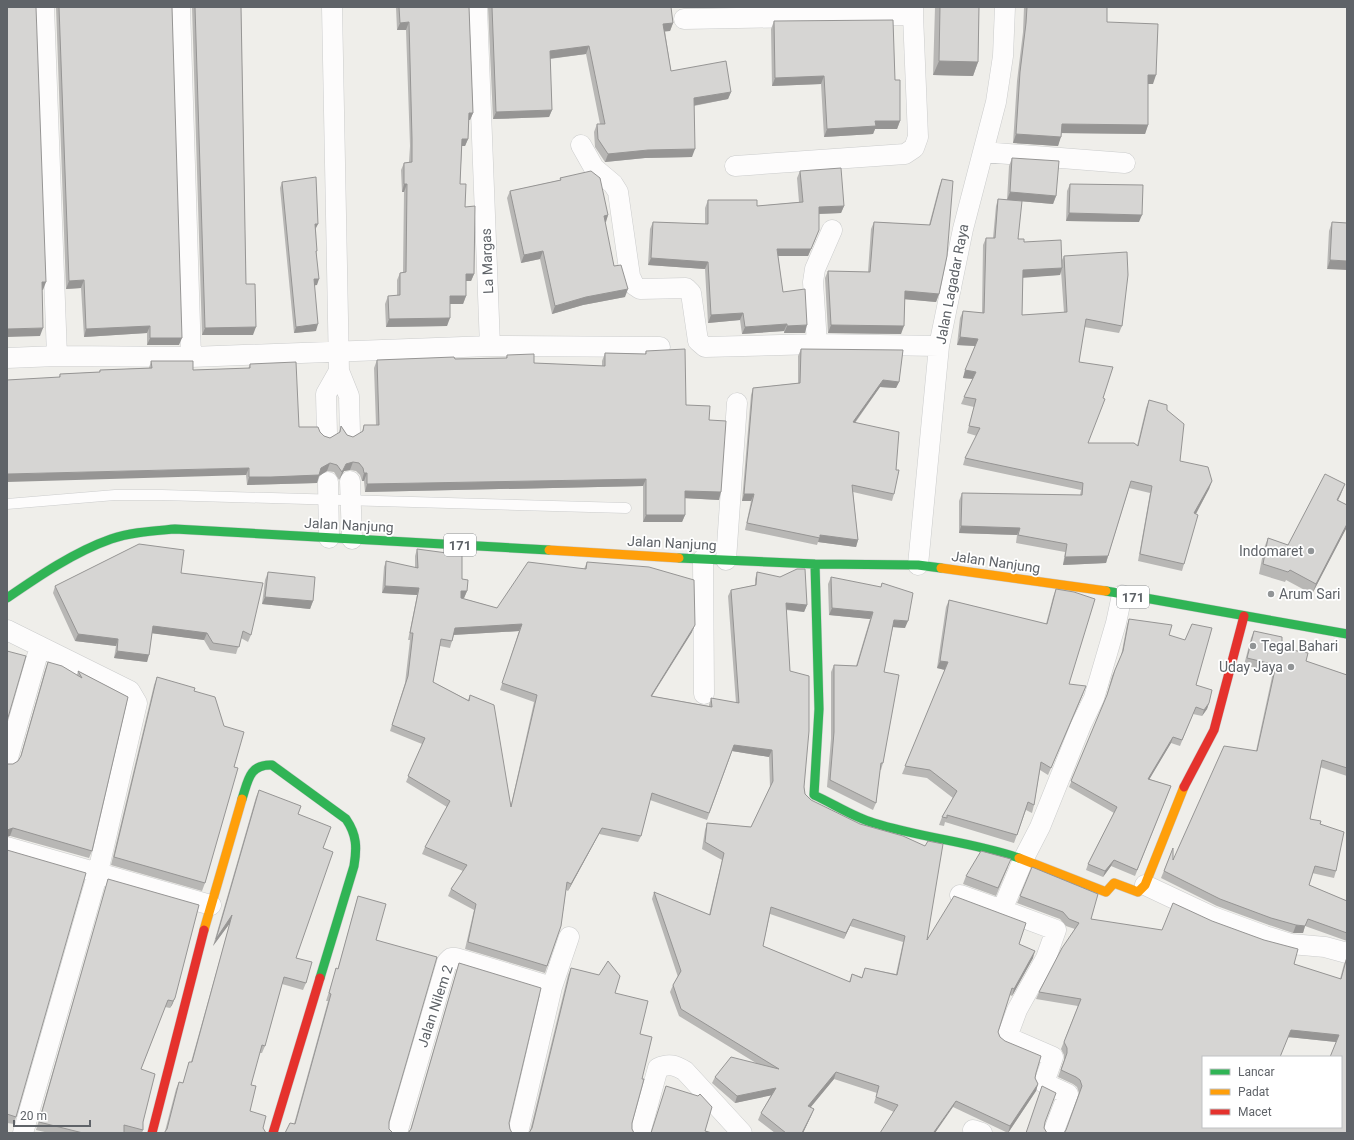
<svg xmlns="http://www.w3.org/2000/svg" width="1354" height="1140" font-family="Roboto,sans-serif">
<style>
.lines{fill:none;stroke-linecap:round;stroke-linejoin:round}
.lane-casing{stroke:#cbcccc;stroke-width:11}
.street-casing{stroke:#cbcccc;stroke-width:21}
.fast-casing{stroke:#cacacb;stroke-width:10}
.slow-casing{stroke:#cacacb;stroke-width:10}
.jam-casing{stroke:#cacacb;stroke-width:10}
.lane{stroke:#fdfcfc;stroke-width:10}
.street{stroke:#fdfcfc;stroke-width:20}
.fast{stroke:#30b455;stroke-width:9}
.slow{stroke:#ff9f0a;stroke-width:9}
.jam{stroke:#e5322d;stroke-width:9}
.wall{fill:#b8b7b5;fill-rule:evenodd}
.shaded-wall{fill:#969594}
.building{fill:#d6d5d3;stroke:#969594;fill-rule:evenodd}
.poi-dot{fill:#919496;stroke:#fff;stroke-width:1.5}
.labels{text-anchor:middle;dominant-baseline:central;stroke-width:3.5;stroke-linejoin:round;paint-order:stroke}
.shield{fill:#fff;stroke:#8f9295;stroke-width:1}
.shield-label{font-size:13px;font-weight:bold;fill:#5f6368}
.street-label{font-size:14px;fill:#5f6368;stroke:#fff}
.poi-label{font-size:14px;fill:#5f6368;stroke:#fff;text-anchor:end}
</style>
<rect width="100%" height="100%" fill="#efeeea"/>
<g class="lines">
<defs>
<path id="lane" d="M7 504 115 495H162L626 508"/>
<path id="street" d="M44 7 57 356
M180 7 191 357
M332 7 339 371 349 396 350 433
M477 7 490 346
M684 19 913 15V7
M581 145 594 168 613 184 618 192 630 276 634 285 640 289 686 288 691 293 698 341 705 347 817 344 939 346
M983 152 1125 163
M735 166 905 154 914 148 918 137 913 15
M817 344 813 282 815 269 832 230
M7 358 57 356 191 357 490 346 660 347
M327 434 326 394 339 371
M350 481 352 539
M328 482 329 538
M703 559 704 694
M726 560 737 403
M918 565 939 346 963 229 996 102 1003 56 1005 7
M7 630 130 691 137 703 98 872 23 1133
M7 761 40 646
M7 847 211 905
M1145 885 1213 917 1265 936 1291 944 1325 947 1347 953
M960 895 1002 910
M973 1130 982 1133
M397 1133 447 962 451 958H456L552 987
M518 1133 552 987 569 937
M640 1133 658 1068C669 1063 675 1065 685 1071L742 1133
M1053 1133 1068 1094 1044 1083 1053 1057 1007 1037 1017 1010 1046 958 1056 930 1002 910 1024 858 1040 827 1081 725 1094 698 1116 623 1122 595"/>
<path id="fast" d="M679 558 815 564 918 565 941 568
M815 564 819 709 814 795C834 804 853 817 874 823 922 838 972 842 1019 858
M1106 591 1347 634
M7 598C39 576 74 552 111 539 132 532 154 531 175 529L549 550
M242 799C248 781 249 764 272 765L346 819C357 835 357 848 354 866L320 978"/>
<path id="slow" d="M549 550 679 558
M941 568 1106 591
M1019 858 1106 892 1114 883 1138 892 1145 885 1184 787
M204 930 242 799"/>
<path id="jam" d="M1184 787 1214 730 1244 616
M152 1133 204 930
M273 1133 320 978"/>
</defs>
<!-- lane casing -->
<use href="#lane" class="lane-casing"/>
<!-- street casing -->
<use href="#street" class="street-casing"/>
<!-- fast casing -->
<use href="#fast" class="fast-casing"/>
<!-- slow casing -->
<use href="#slow" class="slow-casing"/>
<!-- jam casing -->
<use href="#jam" class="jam-casing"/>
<!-- lane -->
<use href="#lane" class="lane"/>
<!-- street -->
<use href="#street" class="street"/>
<!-- fast -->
<use href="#fast" class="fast"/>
<!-- slow -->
<use href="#slow" class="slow"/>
<!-- jam -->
<use href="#jam" class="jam"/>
</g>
<!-- wall -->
<path class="wall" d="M56 7H172L179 345H147V333L84 337 81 288 66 289Z
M192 7H241L246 284 253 335H202Z
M396 7H469L473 113 470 120H469L468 139 465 146H462L460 184 465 207 474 274 471 281H466V296L463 304H450L447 326 386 327 385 304 388 296H397V280L400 273 403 272 404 192H402L401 170 404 163 409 162 410 146 406 30H397Z
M488 7H671L673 23 670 31H665L671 71 731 92 728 99 694 106 692 157 645 158 605 162 595 147 594 132 597 124H600L586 54 550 59 552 110 549 117 493 119Z
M935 7H979L978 62 973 76 933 75Z
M1024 7H1107V22L1153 84H1148V125L1145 134 1061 133 1058 146 1013 143 1017 81 1023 32Z
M774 21 895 80 900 121 897 129H875L873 134 824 137 821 84 772 86 771 29Z
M1012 158 1056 196 1053 204 1007 200 1009 166Z
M800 171 844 206 841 213 819 214 816 238 808 256H778L783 292 805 333H784V331L742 334 740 320 708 323 705 269 648 265 650 229 653 222 705 224V208L708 200 757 206 799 202 797 178Z
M560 178 608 215 605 223 614 266 625 297 583 305 552 314 540 259 521 263 507 198 510 191 560 180Z
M942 179 939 294 936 302 905 299 901 334 828 333 825 278 828 271 868 272 871 229 874 222 929 225 939 187Z
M282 182 316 230 317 285H314L316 331 294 333 280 188Z
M1070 184 1139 222 1066 221 1067 191Z
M998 199 1018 239 1024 242 1062 260 1064 256 1122 326 1119 333 1084 327 1079 362 1088 443 1137 446 1146 408 1149 400 1167 410 1180 461 1212 481 1209 489 1196 514 1184 564 1182 571 1138 561 1150 493 1129 488 1106 563 1063 565 1065 552 1016 543 1017 535 959 533V501L962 493 1080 495 1081 490 963 465 965 458 977 436 967 433 974 407 961 404 964 397 973 379 963 378 975 346 957 345 960 318 963 311 982 313 983 245 986 238H993L996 206ZM1061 271 1064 313 1022 315 1023 277 1060 275Z
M1332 222 1347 223 1327 269 1329 231Z
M801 349 899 382 896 388 880 387 855 423 894 494 892 501 853 492 858 540 856 547 818 542 817 545 745 530 751 501H742L751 395 753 388 798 383V356Z
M646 351 686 405 709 420 719 500 685 498V515L682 522H643V486L365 492 364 481H362L360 475 356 471 350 470 344 471 339 480 334 472 327 471 319 476 317 483 247 485 246 475 59 377 60 374 99 372 100 370 149 368 151 361 193 370 248 369 250 364 299 427 320 432 324 436 330 438 339 433 341 426 347 435 353 437 362 432 364 425H376L374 368 377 360 506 358 507 355 534 363 602 366V361L605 353 645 354Z
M1341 494 1338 500 1347 505V527L1312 594 1286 580 1285 582 1259 574 1264 548 1268 538 1288 545Z
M417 549 462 579 467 591 464 598H462L497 608 584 569 587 562 692 632 652 696 709 706V705L711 698 736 703 728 596 731 590 755 585V579L757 572 807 605 804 612 786 610 790 671 804 787 805 794 927 940 1019 944 1033 958 1012 996 1010 995 998 1032 1000 1037 1036 1073 1035 1078 1038 1084 1036 1091 1008 1133 953 1107 894 1112 874 1103 877 1093 834 1079 810 1107 814 1109 811 1116 803 1133H775L758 1120 761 1113 771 1095 735 1103 712 1083 715 1077 756 1063 679 1016 670 992 673 985 678 977 652 899 654 892 709 915 722 860 702 849 705 830 707 823 751 827 770 787 769 757 732 751 707 820 650 800 641 836 638 842 599 834 568 891 566 890 561 926 545 973 465 949 474 910 448 896 451 889 463 871 422 854 425 847 447 807 406 782 422 744 390 731 405 683 410 640H408L417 595 382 593 384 567 386 561 415 568V556ZM519 631 500 690 534 702 511 805 470 695 468 700 433 682 440 646 450 648 452 641 454 635ZM770 914 844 939 850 926 903 942 896 974 865 968 862 977 852 974 849 982 763 946Z
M268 572 313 601 310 609 262 604 265 580Z
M181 573 251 635 248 642 241 638 236 654 210 650 204 640 152 633 147 662 114 658 116 646 75 641 53 593 55 586Z
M831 577 905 628 893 627 884 672 883 763 881 770H880L876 803 873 810 827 787 831 739V672L834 665 856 666 870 619 829 615 828 584Z
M1056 589 1069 684 1083 694 1048 775 1040 770 1034 805 1032 813 1026 810 1014 843 945 822 944 826 939 825 942 817 953 798 927 778 902 774 945 670 937 668 946 607 949 600 1046 624 1053 597Z
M1129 619 1169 635 1196 685 1209 703 1207 709 1202 716 1193 714 1180 746 1171 743 1149 779 1171 786 1135 876 1111 866 1103 877 1086 870 1088 864 1114 813 1069 787 1106 698 1112 676 1121 656 1127 625Z
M1254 631 1282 648 1306 661 1347 675V776L1320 767 1310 819 1320 824 1336 871 1334 878 1312 873 1309 885 1347 901V941L1305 926 1303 933H1293L1269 925 1217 906 1161 878 1173 848V860L1256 751 1273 672 1244 665 1251 638Z
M48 662 77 675 78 671 128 697 92 851 89 858 10 836 13 764 18 761 20 758 45 670Z
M157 677 194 691 234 767 205 883 202 891 111 865 154 685Z
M259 790 298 814 323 848 296 958 306 983 303 990 282 984 265 1046 262 1053H260L165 1131 176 1089 179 1082 183 1083 189 1062H191L230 923 213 946 256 797Z
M7 850 16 1117 14 1124 7 1123Z
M1008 867 996 896 963 884 966 876Z
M108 879 175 998 172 1005 170 1008 165 1007 141 1069 143 1130 142 1133H49L36 1130 106 887Z
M358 896 376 940 389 1129 294 1124 328 1001H326L334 976 336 968 338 969 356 903Z
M1020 896 1091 919 1294 964 1340 979 1344 964 1347 957V1133L1066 1130 1079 1093 1077 1087 1073 1084 1058 1077 1064 1060V1055L1061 1049 1078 1006 1036 999 1039 992 1075 929 1066 926 1060 919 1017 903ZM1288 1037 1336 1042 1341 1127 1203 1057Z
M459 963 509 1123 510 1129 410 1131Z
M571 968 615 993 640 1034 632 1123V1129L530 1131 568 975Z"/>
<!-- shaded-wall -->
<path class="shaded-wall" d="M409 22 406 30H397L400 23Z
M673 23 670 31 661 32 663 24Z
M589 46 586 54 547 59 550 51Z
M939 61 978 62 973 76 933 75Z
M1148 75H1156L1153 84H1145Z
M824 76 821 84 772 86 775 78Z
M731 92 728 99 691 106 694 98Z
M552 110 549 117 493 119 496 112Z
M469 113H473L470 120H466Z
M875 121H900L897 129H875L873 134 824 137 827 129Z
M1062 124 1148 125 1145 134 1058 133Z
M1016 134 1061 137 1058 146 1013 143Z
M462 139H468L465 146H459Z
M695 149 692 157 645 158 605 162 608 154 648 150Z
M404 184H407L404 192H402Z
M1010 192 1056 196 1053 204 1007 200Z
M844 206 841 213 816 214 819 207Z
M1069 213 1142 215 1139 222 1066 221Z
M608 215 606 222 601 224 604 216Z
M315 224H318L315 230Z
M819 230 808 256H774L777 249Z
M543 251 540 259 521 263 524 255Z
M651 258 708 262 705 269 648 265Z
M1330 260 1347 261V270L1327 269Z
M1062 268 1060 275 1021 278 1023 270Z
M466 274H474L471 281H464Z
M314 279H319L317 285 311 286Z
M84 280 81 288 66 289 69 281Z
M42 282H46L43 290H39Z
M628 289 625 297 583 305 552 314 555 306 586 297Z
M905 291 939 294 936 302 902 299Z
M450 296H466L463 304H447Z
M743 313 740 320 708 323 711 315Z
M450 318 447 326 386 327 389 319Z
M318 324 316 331 294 333 296 327Z
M787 324 784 331 742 334 745 327Z
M807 325 805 333H784L787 326Z
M831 325 904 326 901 334 828 333Z
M150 326 147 333 84 337 86 329Z
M256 327 253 335H202L205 328Z
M43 328 40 336 7 337V329Z
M960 337 978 339 976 346 957 345Z
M150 338H182L179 345H147Z
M965 370 976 372 974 379 963 378Z
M883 380 899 382 896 388 880 387 850 429 853 422Z
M353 462 350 470 344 471 339 480 342 472 346 464Z
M330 463 327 471 319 476 317 483 247 485 249 477 321 468Z
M249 468 246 475 7 482V474Z
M364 473H367L364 481H362Z
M646 479 643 486 365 492 367 484Z
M1212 481 1209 489 1192 521 1194 513Z
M1345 484 1341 494 1333 510 1337 500Z
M685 491 721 492 719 500 682 498Z
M744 494H754L751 501H742Z
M646 515H685L682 522H643Z
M1347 524V527L1312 594 1316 584Z
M961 526 1020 528 1017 535 959 533Z
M820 535 858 540 856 547 818 542Z
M1108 556 1106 563 1063 565 1065 557Z
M385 586 419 588 417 595 382 593Z
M461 591H467L464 598H459Z
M265 597 313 601 310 609 262 604Z
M786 603 807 605 804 612 784 609Z
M832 608 873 612 870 619 829 615Z
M894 620 908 621 905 628 892 627Z
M522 624 519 631 452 635 455 628Z
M695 625 692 632 648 702 651 696Z
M153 626 207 633 204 640 150 633Z
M78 634 118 639 116 646 75 641Z
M117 651 149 655 147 662 114 658Z
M940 661 948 662 945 670 937 668Z
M1086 686 1083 694 1048 775 1051 768Z
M1209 703 1207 709 1202 716 1204 710Z
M1173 737 1171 743 1146 785 1148 779Z
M734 745 772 750 769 757 732 751 707 820Z
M13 828 10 836 7 837V830Z
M602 828 599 834 568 891 571 884Z
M1114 860 1111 866 1103 877 1105 871Z
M232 915 230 923 213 946 216 939Z
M853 919 850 926 844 939 846 933Z
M1296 925 1305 926 1303 933H1293Z
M1035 951 1033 958 1012 996 1014 989Z
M175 998 172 1005 170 1008 173 1001Z
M1291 1030 1339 1035 1336 1042 1288 1037 1280 1057Z
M836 1072 834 1079 806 1113 808 1106Z
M1038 1084 1036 1091 1008 1133 1010 1126Z
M776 1088 773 1095 735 1103 737 1096Z
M956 1101 953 1107 935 1133 934 1132Z
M814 1109 811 1116 803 1133H802Z"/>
<!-- building -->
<path class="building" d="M7 7H36L46 282H42L43 328 7 329Z
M59 7H172L182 338H150V326L86 329 84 280 69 281Z
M195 7H241L246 284H255L256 327 205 328Z
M399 7H469L473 113H469L468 139H462L460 184H466L465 207 475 206 474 274H466V296H450V318L389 319 388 296 400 295V273L406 272 407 184H404V163L412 162V139L409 22 400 23Z
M492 7H671L673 23 663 24 671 71 726 61 731 92 694 98 695 149 648 150 608 154 598 139 597 124H605L589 46 550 51 552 110 496 112Z
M940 7H979L978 62 939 61Z
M1027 7H1107V22L1158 24 1156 75H1148V125L1062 124 1061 137 1016 134 1020 72 1026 23Z
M893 20 895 80H900V121H875L876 126 827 129 824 76 775 78 774 21Z
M1012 158 1059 161 1056 196 1010 192Z
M841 168 844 206 819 207V230L811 249H777L783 292 805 289 807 325 787 326V324L745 327 743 313 711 315 708 262 651 258 653 222 708 224V200H757V206L803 202 800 171Z
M591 171 600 178 608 215 604 216 614 266 621 265 628 289 586 297 555 306 543 251 524 255 510 191 561 180 560 178Z
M316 177 318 224H315L317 251H316L319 279H314L318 324 296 327 282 182Z
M942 179 953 181 947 256 939 294 905 291 904 326 831 325 828 271 870 272 874 222 930 225Z
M1070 184 1143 185 1142 215 1069 213Z
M998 199 1022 201 1018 239H1024V242L1061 240 1062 268 1023 270 1022 315 1067 312 1064 256 1127 252 1128 275 1122 326 1086 319 1079 362 1113 367 1103 398 1105 399 1088 443H1134L1138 446 1149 400 1167 405V410L1184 424 1180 461 1208 467 1212 481 1194 513 1198 515 1184 564 1140 554 1152 486 1131 481 1108 556 1065 557 1067 544 1018 535 1020 528 961 526 962 493 1082 495 1083 483 965 458 980 428 969 426 976 399 964 397 976 372 965 370 978 339 960 337 963 311 984 313 986 238H995Z
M1332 222 1347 223V261L1330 260Z
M685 349 686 405 710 406 709 420 726 421 721 492 685 491V515H646V479L367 484V473H364L363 468 359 463 353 462 346 464 342 472 337 465 330 463 321 468 319 475 271 477H249V468L7 474V380L60 377V374L100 372V370L152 368 151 361H193V370L250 368V364L296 362 299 427H318L320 432 324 436 330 438 340 432 341 426 347 435 353 437 363 431 364 425H379L377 360 454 357 455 359 507 358V355L534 354V363L605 366V353L646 354V351Z
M801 349 903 350 899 382 883 380 853 422 899 432 896 470H899L894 494 852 485 858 540 820 535V538L747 523 754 494H744L753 388 800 383Z
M1325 474 1345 484 1337 500 1347 505V524L1316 584 1290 570 1288 572 1263 564 1268 538 1288 545Z
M139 544 184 550 181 573 263 583 251 635 243 631 239 647 213 643 207 633 153 626 149 655 117 651 118 639 78 634 55 586Z
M417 549 462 555V579L468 580 467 591H461V598L497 608 528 562 586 569 587 562 649 567 694 580 695 625 651 696 712 707 711 698 739 703 731 590 756 585 757 572 780 577 797 569H805L807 605 786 603 790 671 809 676V731L804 787 805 794 811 800 860 824 903 836 925 846 928 841 943 844 927 940 954 896 1026 923 1019 944 1035 951 1014 989 1012 988 998 1032 1000 1037 1005 1041 1041 1056 1036 1073 1035 1078 1038 1084 1010 1126 956 1101 934 1132 936 1133H880L898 1105 876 1097 879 1086 836 1072 808 1106 814 1109 802 1133H786L761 1113 776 1088 737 1096 715 1077 731 1057 779 1069 681 1009 673 985 681 971 654 892 710 915 724 853 705 842 707 823 751 827 773 781 772 750 734 745 709 813 652 793 641 836 602 828 571 884 567 882 561 926 547 966 468 942 476 904 451 889 467 865 425 847 450 801 408 776 425 738 392 725 408 676 413 633H410L419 588 385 586 386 561 418 568ZM522 624 502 683 537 695 511 807 494 705 470 695 469 701 433 682 441 639 452 641 455 628ZM771 907 846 933 853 919 905 936 897 975 865 968 862 978 852 974 850 982 763 946Z
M268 572 315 577 313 601 265 597Z
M831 577 881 587 882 583 913 593 908 621 894 620 884 672 899 675 883 763H881L876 803 830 780 834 732V665L857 666 873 612 832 608Z
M1056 589 1074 592 1095 599 1069 684 1086 686 1051 768 1041 762 1034 805 1028 802 1017 835 947 815V818L942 817 957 791 930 770 905 766 948 662 940 661 949 600 1047 624Z
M1129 619 1172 625 1169 635 1185 640 1192 624 1212 628 1196 685 1212 690 1209 703 1204 710 1196 707 1182 740 1173 737 1148 779 1171 786 1137 870 1114 860 1105 871 1088 864 1117 807 1071 781 1107 695 1115 670 1123 651Z
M1254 631 1282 637V648L1308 653 1306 661 1347 675V768L1322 760 1310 819 1321 821 1320 824 1344 832 1336 871 1315 866 1309 885 1347 901V933L1308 919 1305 926 1296 925 1271 918 1220 899 1164 871 1173 848V860L1224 746 1257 751 1276 665 1247 658Z
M7 651 26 656 7 721Z
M48 662 62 666 82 678 78 671 128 697 92 851 13 828 7 830V764H13L18 761 21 756Z
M157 677 195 688 194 691 215 697 224 726 244 732 234 767 238 768 205 883 114 857Z
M259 790 301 806 298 814 331 827 323 848 333 852 296 958 312 962 306 983 284 977 265 1046 262 1045 251 1085 256 1086 250 1111 266 1116 263 1128 266 1133H164L167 1129 179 1082 183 1083 189 1062H192L232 915 216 939Z
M7 850 86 873 16 1117 7 1114Z
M981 851 1011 859 998 888 966 876Z
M1032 867 1098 894 1091 919 1162 930 1173 903 1212 921 1264 940 1298 949 1294 964 1341 979 1347 957V1133H1064L1066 1130 1082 1086 1080 1080 1076 1077 1061 1070 1067 1053V1048L1064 1042 1081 999 1039 992 1062 948 1079 923 1069 919 1063 912 1020 896ZM1291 1030 1339 1035 1330 1057H1341V1127H1203V1057H1280Z
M108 879 199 905 175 998 173 1001 168 1000 141 1069 155 1074 143 1122V1130L124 1125V1133H83L39 1122Z
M358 896 386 904 376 940 437 957 389 1122V1129L393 1133H285L290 1123 295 1124 331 994 329 993 336 968 338 969Z
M608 961 620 976 615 993 648 1001 640 1034 652 1037 642 1079H644L632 1123V1129L634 1133H529L532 1128 571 968 599 975Z
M459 963 541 988 509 1123 510 1129 512 1133H408L411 1129Z
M666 1086 698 1096 700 1094 712 1107 705 1131 712 1133H651Z
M1042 1086 1056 1093 1045 1122 1044 1128 1047 1133H1026Z"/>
<!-- markers -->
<g class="poi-dot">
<circle cx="1311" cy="551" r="4"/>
<circle cx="1271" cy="594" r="4"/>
<circle cx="1253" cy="646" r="4"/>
<circle cx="1291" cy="667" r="4"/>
</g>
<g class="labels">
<!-- shield labels -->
<g class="shield">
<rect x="444" y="534" width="32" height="22" rx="3"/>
<rect x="1117" y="586" width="32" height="22" rx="3"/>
</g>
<g class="shield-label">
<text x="460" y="545">171</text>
<text x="1133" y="597">171</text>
</g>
<!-- street labels -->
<g class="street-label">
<text transform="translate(487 261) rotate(-92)">La Margas</text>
<text transform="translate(952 284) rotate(-79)">Jalan Lagadar Raya</text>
<text transform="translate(349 525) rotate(3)">Jalan Nanjung</text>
<text transform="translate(672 543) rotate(3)">Jalan Nanjung</text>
<text transform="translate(996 562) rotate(8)">Jalan Nanjung</text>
<text transform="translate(435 1006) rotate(-72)">Jalan Nilem 2</text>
</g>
<!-- poi labels -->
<g class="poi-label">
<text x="1303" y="551">Indomaret</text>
<text x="1279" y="594" text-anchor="start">Arum Sari</text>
<text x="1261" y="646" text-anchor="start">Tegal Bahari</text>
<text x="1283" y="667">Uday Jaya</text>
</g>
</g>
<!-- border -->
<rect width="1354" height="1140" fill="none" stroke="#5f6368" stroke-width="16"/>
<!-- legend -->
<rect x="1202" y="1056" width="140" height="72" fill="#ffffff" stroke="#bfc1c3"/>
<rect x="1210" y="1069" width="20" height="6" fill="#30b455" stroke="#bfc1c3"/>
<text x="1238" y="1076" font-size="12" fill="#5f6368">Lancar</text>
<rect x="1210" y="1089" width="20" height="6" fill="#ff9f0a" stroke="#bfc1c3"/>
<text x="1238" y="1096" font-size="12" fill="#5f6368">Padat</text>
<rect x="1210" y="1109" width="20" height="6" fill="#e5322d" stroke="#bfc1c3"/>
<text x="1238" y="1116" font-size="12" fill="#5f6368">Macet</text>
<!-- scale -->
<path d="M14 1120v6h76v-6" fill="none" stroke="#5f6368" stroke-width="2"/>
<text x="20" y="1120" font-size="12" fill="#5f6368" stroke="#ffffff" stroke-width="3" paint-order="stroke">20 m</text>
</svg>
